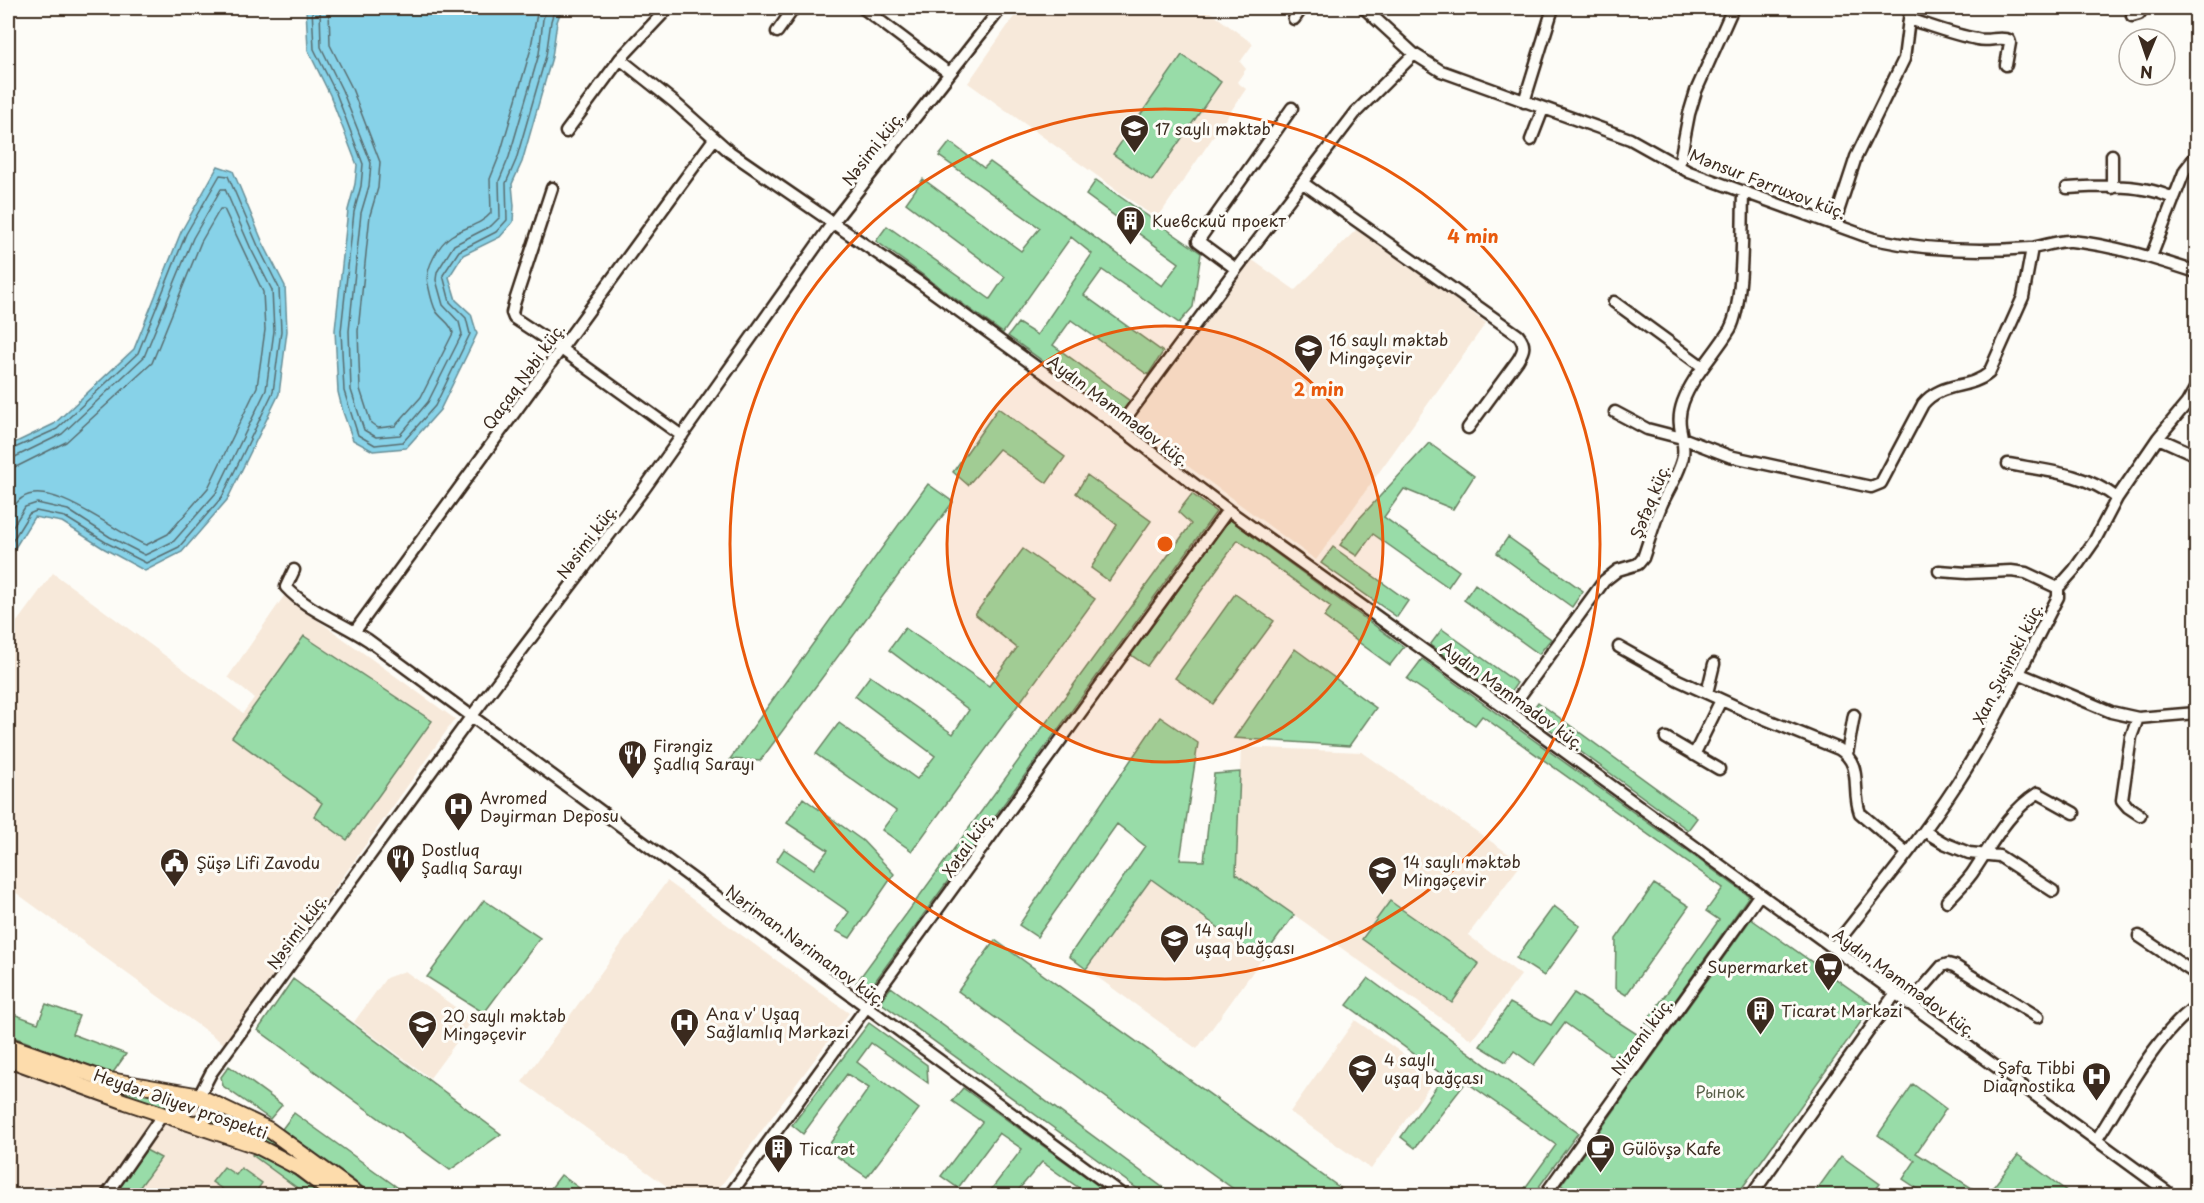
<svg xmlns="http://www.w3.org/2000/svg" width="2204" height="1203" font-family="'Playpen Sans',sans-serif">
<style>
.built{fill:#f7e9da}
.green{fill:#98dca8;stroke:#6a8363;stroke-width:1.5}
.water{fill:#87d2e8;stroke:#698f97;stroke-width:1.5}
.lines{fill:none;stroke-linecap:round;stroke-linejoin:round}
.shore{stroke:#596d6f;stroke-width:1.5}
.minor-casing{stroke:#3b2a1e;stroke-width:15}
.major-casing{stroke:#3b2a1e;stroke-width:18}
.minor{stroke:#fdfcf7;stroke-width:10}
.major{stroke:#fddcac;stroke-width:14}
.ring{fill:none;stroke:#e8590c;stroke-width:3}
.labels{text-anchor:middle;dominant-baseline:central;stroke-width:6;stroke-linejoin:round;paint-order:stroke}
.poi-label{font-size:16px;fill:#3b2a1e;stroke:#fdfcf7;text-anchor:start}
.street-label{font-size:16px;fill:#3b2a1e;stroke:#fdfcf7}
.park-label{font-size:16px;fill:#575f47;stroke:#fdfcf7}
.centre{fill:#e8590c;stroke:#fdfcf7;stroke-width:3}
.ring-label{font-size:18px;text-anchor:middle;font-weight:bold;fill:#e8590c;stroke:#fdfcf7;stroke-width:6;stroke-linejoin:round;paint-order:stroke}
</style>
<rect width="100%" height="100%" fill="#fdfcf7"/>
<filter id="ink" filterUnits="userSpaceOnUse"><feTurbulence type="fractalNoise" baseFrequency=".0167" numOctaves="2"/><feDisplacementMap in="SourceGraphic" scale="12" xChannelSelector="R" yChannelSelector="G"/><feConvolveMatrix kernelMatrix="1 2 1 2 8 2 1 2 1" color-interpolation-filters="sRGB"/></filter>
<g filter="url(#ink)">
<!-- built -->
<path class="built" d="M1020 8H1205L1253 44 1240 62 1246 69 1237 82 1246 89 1157 219 968 83Z
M1359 227 1486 323 1316 560 1129 423 1251 259 1295 290Z
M53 573 243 713 254 698 228 677 284 596 455 719 224 1044 8 887V634Z
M1241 747 1362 752 1522 863 1468 935 1521 975 1472 1040 1236 874Z
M1151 879 1262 959 1197 1049 1086 969Z
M667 881 849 1013 714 1195H679L522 1082Z
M405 971 473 1020 430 1078 354 1022 386 978Z
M1355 1020 1436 1077 1371 1169 1290 1112Z
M8 1044 224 1107 337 1195H8Z"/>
<!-- green -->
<path class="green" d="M1182 55 1221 82 1152 181 1113 154Z
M950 142 984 168 990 162 1162 286 1179 263 1086 195 1096 180 1201 253 1193 307 1179 323 1102 270 1084 295 1163 352 1148 375 1071 320 1053 345 1130 401 1119 416 1008 336 1018 323 1037 335 1092 254 1071 237 1003 333 876 241 887 226 990 299 1005 277 906 203 923 179 1021 251 1040 228 939 156Z
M998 408 1065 457 1047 483 999 449 968 485 953 472Z
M1429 443 1474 476 1453 509 1404 489 1384 517 1459 571 1448 587 1373 534 1357 556 1340 545 1357 521Z
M1087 475 1151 521 1109 581 1091 568 1117 525 1076 493Z
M928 484 953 502 760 761 730 759Z
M1192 494 1216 512 868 991 856 983 1191 524 1178 512Z
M1229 519 1404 647 1390 665 1324 617 1331 607 1238 540 1147 666 1131 655Z
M1508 537 1583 591 1572 607 1497 553Z
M1333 547 1408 601 1397 617 1321 563Z
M1023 549 1095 599 912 851 882 830 896 811 816 754 839 723 917 779 935 756 855 696 870 676 953 734 969 710 889 650 905 628 989 686 1017 648 975 614Z
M1475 584 1551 639 1539 654 1464 600Z
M1235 594 1274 621 1213 704 1175 678Z
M1442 629 1517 683 1506 699 1430 645Z
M304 636 432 721 347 840 314 816 322 803 232 737Z
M1295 649 1376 708 1349 746 1234 738Z
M1422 659 1749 896 1655 1029 1646 1022 1719 920 1706 911 1723 888 1482 716 1475 725 1407 679Z
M1538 702 1697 818 1688 830 1529 714Z
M1160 717 1198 743 1180 860 1204 861 1214 774 1240 772 1236 874 1294 915 1262 959 1151 879 1086 969 1069 956 1145 846 1117 824 1037 937 1019 925Z
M803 798 863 841 894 874 850 938 836 931 849 912 776 861 784 849 814 869 828 850 787 823Z
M1654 884 1689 906 1626 995 1615 988 1616 939Z
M484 900 540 938 484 1013 427 977Z
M1390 901 1479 964 1452 1003 1362 939Z
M1554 906 1580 926 1544 976 1516 958Z
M1751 919 1873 1005 1737 1195H1576L1561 1185Z
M995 940 1350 1195H1242L958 991Z
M1368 978 1578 1133 1533 1195H1520L1556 1145 1466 1082 1415 1148 1401 1137 1444 1076 1347 1005Z
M293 979 501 1134 450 1170 258 1030Z
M891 987 1173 1195H1146L880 1002Z
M1574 993 1646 1040 1626 1066 1565 1023 1534 1065 1514 1051 1506 1062 1480 1046 1510 1003 1551 1025Z
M46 1004 79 1016 72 1034 126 1054 112 1074 8 1035V1012L38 1023Z
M869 1023 927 1065 928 1083 871 1043 857 1062 919 1109 867 1177 826 1149 869 1088 847 1074 803 1134 792 1125Z
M229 1066 282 1105 270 1119 223 1086 221 1077Z
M1913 1084 1946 1109 1916 1153 1983 1195H1927L1903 1179 1915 1161 1878 1135Z
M116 1088 174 1099 172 1109 115 1091Z
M963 1088 1111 1195H1089L1042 1162 1014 1195H987L1022 1149 999 1133 958 1188 941 1176 982 1122 952 1101Z
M217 1111 275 1143 273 1145 213 1122Z
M294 1113 408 1195H374L282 1129Z
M146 1150 161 1158 134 1195H113Z
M255 1152 285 1169 322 1195H307L252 1155Z
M2018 1155 2072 1195H1987Z
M1841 1156 1880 1184 1871 1195H1813Z
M224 1167 236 1175 241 1168 262 1183 254 1195H231L212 1182Z
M561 1175 589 1195H554L548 1192Z"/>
<!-- water -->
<path class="water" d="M306 8H562L557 22 552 57 522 162 512 184 514 206 513 222 500 237 463 255 449 277 456 300 471 314 477 334 440 410 406 448 373 451 353 440 343 412 338 392 335 330 348 210 355 184 357 165 330 95 308 50Z
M218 166 233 171 263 243 285 286 287 331 279 394 227 500 182 552 145 571 103 548 62 522 34 517 8 559V446L54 424 134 349 181 232Z"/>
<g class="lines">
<!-- shore -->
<path class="shore" d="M312 8 314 49 336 93 363 164 361 186 354 212 341 331 344 391 358 435 375 445 403 442 435 406 470 334 466 318 450 302 443 275 459 251 496 232 507 220 506 183 516 160 546 56 551 21 555 8
M320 8 321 47 342 90 371 163 369 186 361 213 349 331 351 390 364 430 376 437 400 435 428 402 462 334 459 322 443 305 436 280 437 272 454 245 491 226 500 217 499 181 509 157 539 54 543 19 547 8
M329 8 330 45 351 86 380 162 378 188 370 215 358 331 360 389 371 423 378 428 395 426 421 397 453 333C451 323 442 320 436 311 432 304 430 293 428 284 424 270 439 244 451 236 464 227 481 225 491 213L490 179 500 154 530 52 538 8
M8 451 57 429 138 353 186 234 220 175 228 176 258 246 279 288 281 331 273 392 222 497 179 547 146 563 107 543 65 517 36 511 29 514 8 548
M8 459 15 457 62 434 144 357 193 238 221 189H225L251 249 272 290 274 331 266 390 216 493 174 541 145 555 110 537 68 510 37 503 25 507 8 534
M8 468 18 466 66 442 152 363 201 242 220 209H224L263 292 265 330 257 387 208 488 168 534 146 545C117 534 52 478 22 498 15 502 12 510 8 517"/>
<defs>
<path id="minor" d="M863 8 949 73
M1364 8 1414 54 1441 71 1630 139 1689 172 1874 239C1924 250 1978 252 2030 248 2043 247 2058 240 2071 241 2113 245 2156 259 2196 272
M2132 16 2139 14 2143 8
M1294 19 1302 8
M1909 19C1931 26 1954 35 1977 39 1988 42 2000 36 2009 40L2010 43 2006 65
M777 32 794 8
M620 59 674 102 730 152 919 282 1119 427 1228 510 1509 711 2173 1196
M1524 102 1553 8
M566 132 620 59 668 8
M1531 140 1543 109
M2112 155V188
M1679 166 1689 114 1696 91 1733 8
M1303 183 1518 335C1526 345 1524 350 1518 360L1468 428
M552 188 514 304 512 313 514 318 561 349 682 436
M2067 188C2100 186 2145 183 2174 199
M1834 224 1856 157 1904 59 1909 19 1912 8
M2151 257 2185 170 2196 156
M1236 269 1198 241 1292 108
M1614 302 1703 367
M1615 412 1647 429 1682 438 1729 456 1871 487 1881 483 1923 404C1942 381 1969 390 1989 373L2023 297 2032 248
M1119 427 1236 269 1356 112 1414 54
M2158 438 2196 455
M2008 464C2048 471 2084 473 2117 498
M294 570 286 587C308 611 341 622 368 640L1124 1196
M1939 571 1967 573 2011 571 2026 573 2058 588
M355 631 714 139
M1619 647 1678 680 1748 712 1839 749C1864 765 1851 789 1860 813L1907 853
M2018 673 2111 712 2138 718 2196 713
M1707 693 1714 664
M1509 711 1604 581 1618 570 1638 564 1643 558C1649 541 1654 523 1661 506 1667 491 1680 473 1683 456 1686 435 1674 427 1683 402 1693 375 1715 354 1730 329 1744 304 1742 224 1743 193
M2138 718 2131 737 2122 800 2128 807 2140 815
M1666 738 1719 769
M1847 754 1854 715
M1694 755 1721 700
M1924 831 1944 843 1969 853 1999 856 2053 891
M1947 901C1956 891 1968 881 1975 869 1993 842 2009 811 2038 793L2074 813
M2139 936 2196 974
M1833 948C1875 894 1919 842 1956 785 1995 725 2025 660 2058 597V588L2074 570 2095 540 2117 498 2158 438 2187 403 2196 387
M1909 1004 1942 966 1948 964 1955 966 2038 1017
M199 1096 211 1073 471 717 644 489 834 221 1001 8
M2097 1139C2124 1097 2156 1035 2196 1006
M106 1196 163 1114
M729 1196 1228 510
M1544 1196 1760 894
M1751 1196 1895 994"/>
<path id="major" d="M8 1045 104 1079 195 1095
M8 1059 126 1102 257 1146 299 1168 336 1196
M180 1109a14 14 0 1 1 28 0a14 14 0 1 1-28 0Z
M199 1096 268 1129 360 1196"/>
</defs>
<!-- minor casing -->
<use href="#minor" class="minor-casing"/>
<!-- major casing -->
<use href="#major" class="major-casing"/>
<!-- minor -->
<use href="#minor" class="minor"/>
<!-- major -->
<use href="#major" class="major"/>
</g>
</g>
<!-- distance rings -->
<circle cx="1165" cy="544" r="218" fill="#e8590c" fill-opacity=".12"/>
<g class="ring">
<circle cx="1165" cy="544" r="218"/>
<circle cx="1165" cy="544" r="435"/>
</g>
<!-- icons -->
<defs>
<symbol id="school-pin" viewBox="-11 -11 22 30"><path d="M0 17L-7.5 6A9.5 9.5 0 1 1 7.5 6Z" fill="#3b2a1e" stroke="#fdfcf7"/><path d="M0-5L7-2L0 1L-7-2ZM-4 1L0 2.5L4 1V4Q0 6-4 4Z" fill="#fff"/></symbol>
<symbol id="building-pin" viewBox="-11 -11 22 30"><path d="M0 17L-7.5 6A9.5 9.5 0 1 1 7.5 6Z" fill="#3b2a1e" stroke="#fdfcf7"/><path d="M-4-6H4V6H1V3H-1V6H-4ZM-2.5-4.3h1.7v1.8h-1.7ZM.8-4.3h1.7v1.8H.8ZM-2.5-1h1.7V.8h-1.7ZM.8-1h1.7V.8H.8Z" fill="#fff"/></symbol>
<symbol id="restaurant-pin" viewBox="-11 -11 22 30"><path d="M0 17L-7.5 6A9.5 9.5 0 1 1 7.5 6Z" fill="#3b2a1e" stroke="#fdfcf7"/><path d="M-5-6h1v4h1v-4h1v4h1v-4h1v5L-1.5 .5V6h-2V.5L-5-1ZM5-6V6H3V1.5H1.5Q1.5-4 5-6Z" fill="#fff"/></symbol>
<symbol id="hospital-pin" viewBox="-11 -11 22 30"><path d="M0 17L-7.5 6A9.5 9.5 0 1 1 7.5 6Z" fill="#3b2a1e" stroke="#fdfcf7"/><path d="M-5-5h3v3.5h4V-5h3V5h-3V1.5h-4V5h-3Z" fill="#fff"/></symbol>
<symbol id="civic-pin" viewBox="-11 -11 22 30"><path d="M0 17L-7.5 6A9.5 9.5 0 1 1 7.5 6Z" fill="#3b2a1e" stroke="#fdfcf7"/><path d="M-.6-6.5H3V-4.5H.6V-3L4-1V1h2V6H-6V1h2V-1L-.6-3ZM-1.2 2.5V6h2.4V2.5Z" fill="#fff"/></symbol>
<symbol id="supermarket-pin" viewBox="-11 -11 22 30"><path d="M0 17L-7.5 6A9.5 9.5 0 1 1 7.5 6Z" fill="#3b2a1e" stroke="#fdfcf7"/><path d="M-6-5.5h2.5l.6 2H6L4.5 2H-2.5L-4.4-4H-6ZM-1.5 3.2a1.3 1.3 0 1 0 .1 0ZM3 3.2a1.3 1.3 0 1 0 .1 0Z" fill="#fff"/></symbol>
<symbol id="cafe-pin" viewBox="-11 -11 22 30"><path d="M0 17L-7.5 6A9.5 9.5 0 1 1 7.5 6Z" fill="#3b2a1e" stroke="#fdfcf7"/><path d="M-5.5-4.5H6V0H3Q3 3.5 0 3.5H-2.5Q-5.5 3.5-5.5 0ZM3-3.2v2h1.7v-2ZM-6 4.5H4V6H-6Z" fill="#fff"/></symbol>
</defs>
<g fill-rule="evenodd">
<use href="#school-pin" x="1118" y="112" width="33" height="45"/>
<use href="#building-pin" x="1114" y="204" width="33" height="45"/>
<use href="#school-pin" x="1292" y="332" width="33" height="45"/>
<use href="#restaurant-pin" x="616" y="738" width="33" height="45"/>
<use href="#hospital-pin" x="442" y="790" width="33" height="45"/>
<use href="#restaurant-pin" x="384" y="842" width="33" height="45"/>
<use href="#civic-pin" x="158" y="846" width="33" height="45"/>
<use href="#school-pin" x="1366" y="854" width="33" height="45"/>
<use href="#school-pin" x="1158" y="922" width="33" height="45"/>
<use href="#supermarket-pin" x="1812" y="950" width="33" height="45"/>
<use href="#building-pin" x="1744" y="994" width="33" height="45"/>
<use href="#hospital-pin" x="668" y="1006" width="33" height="45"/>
<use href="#school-pin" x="406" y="1008" width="33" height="45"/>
<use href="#school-pin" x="1346" y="1052" width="33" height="45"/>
<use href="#hospital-pin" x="2080" y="1060" width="33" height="45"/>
<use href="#building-pin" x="762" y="1132" width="33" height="45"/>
<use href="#cafe-pin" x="1584" y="1132" width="33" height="45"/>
</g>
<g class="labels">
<!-- poi labels -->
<g class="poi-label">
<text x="1155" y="128">17 saylı məktəb</text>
<text x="1152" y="220">Киевский проект</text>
<text x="1329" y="339">16 saylı məktəb<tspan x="1329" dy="18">Mingəçevir</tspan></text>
<text x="653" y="745">Firəngiz<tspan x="653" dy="18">Şadlıq Sarayı</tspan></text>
<text x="480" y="797">Avromed<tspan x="480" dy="18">Dəyirman Deposu</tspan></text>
<text x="421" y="849">Dostluq<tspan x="421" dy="18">Şadlıq Sarayı</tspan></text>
<text x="1403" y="861">14 saylı məktəb<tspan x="1403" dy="18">Mingəçevir</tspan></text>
<text x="196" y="862">Şüşə Lifi Zavodu</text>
<text x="1195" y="929">14 saylı<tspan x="1195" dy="18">uşaq bağçası</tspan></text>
<text x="1808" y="966" text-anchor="end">Supermarket</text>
<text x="1781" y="1010">Ticarət Mərkəzi</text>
<text x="706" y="1013">Ana v' Uşaq<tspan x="706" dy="18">Sağlamlıq Mərkəzi</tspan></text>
<text x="443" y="1015">20 saylı məktəb<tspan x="443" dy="18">Mingəçevir</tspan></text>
<text x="1384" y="1059">4 saylı<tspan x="1384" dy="18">uşaq bağçası</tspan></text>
<text x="2075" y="1067" text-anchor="end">Şəfa Tibbi<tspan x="2075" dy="18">Diaqnostika</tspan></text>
<text x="799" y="1148">Ticarət</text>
<text x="1622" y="1148">Gülövşə Kafe</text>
</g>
<!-- street labels -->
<g class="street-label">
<text transform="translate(872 148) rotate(-52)">Nəsimi küç.</text>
<text transform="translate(1768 183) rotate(21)">Mənsur Fərruxov küç.</text>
<text transform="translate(523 376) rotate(-54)">Qaçaq Nəbi küç.</text>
<text transform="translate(1119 410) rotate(37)">Aydın Məmmədov küç.</text>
<text transform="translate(1649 501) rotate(-68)">Şəfəq küç.</text>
<text transform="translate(586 541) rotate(-53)">Nəsimi küç.</text>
<text transform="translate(2007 663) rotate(-63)">Xan Şuşinski küç.</text>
<text transform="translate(1513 695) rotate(36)">Aydın Məmmədov küç.</text>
<text transform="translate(967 844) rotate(-54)">Xətai küç.</text>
<text transform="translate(296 931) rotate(-54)">Nəsimi küç.</text>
<text transform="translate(806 945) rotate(36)">Nəriman Nərimanov küç.</text>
<text transform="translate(1905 982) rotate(36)">Aydın Məmmədov küç.</text>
<text transform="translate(1641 1036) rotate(-54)">Nizami küç.</text>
<text transform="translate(181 1103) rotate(19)">Heydər Əliyev prospekti</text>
</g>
<!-- park labels -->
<g class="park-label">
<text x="1720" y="1091">Рынок</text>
</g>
</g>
<circle cx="1165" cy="544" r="9" class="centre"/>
<g class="ring-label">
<text x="1473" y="243">4 min</text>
<text x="1319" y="396">2 min</text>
</g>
<!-- margin -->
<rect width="2204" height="1203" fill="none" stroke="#fdfcf7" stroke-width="30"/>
<rect x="15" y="15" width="2174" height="1173" fill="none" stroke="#3b2a1e" stroke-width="2" filter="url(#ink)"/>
<!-- north arrow -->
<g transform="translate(2147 57) rotate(182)"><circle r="28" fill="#fdfcf7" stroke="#afa8a0" stroke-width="1.5"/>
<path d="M0-4.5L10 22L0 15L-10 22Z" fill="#3b2a1e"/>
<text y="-9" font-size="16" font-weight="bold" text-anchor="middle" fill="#3b2a1e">N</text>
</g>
</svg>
